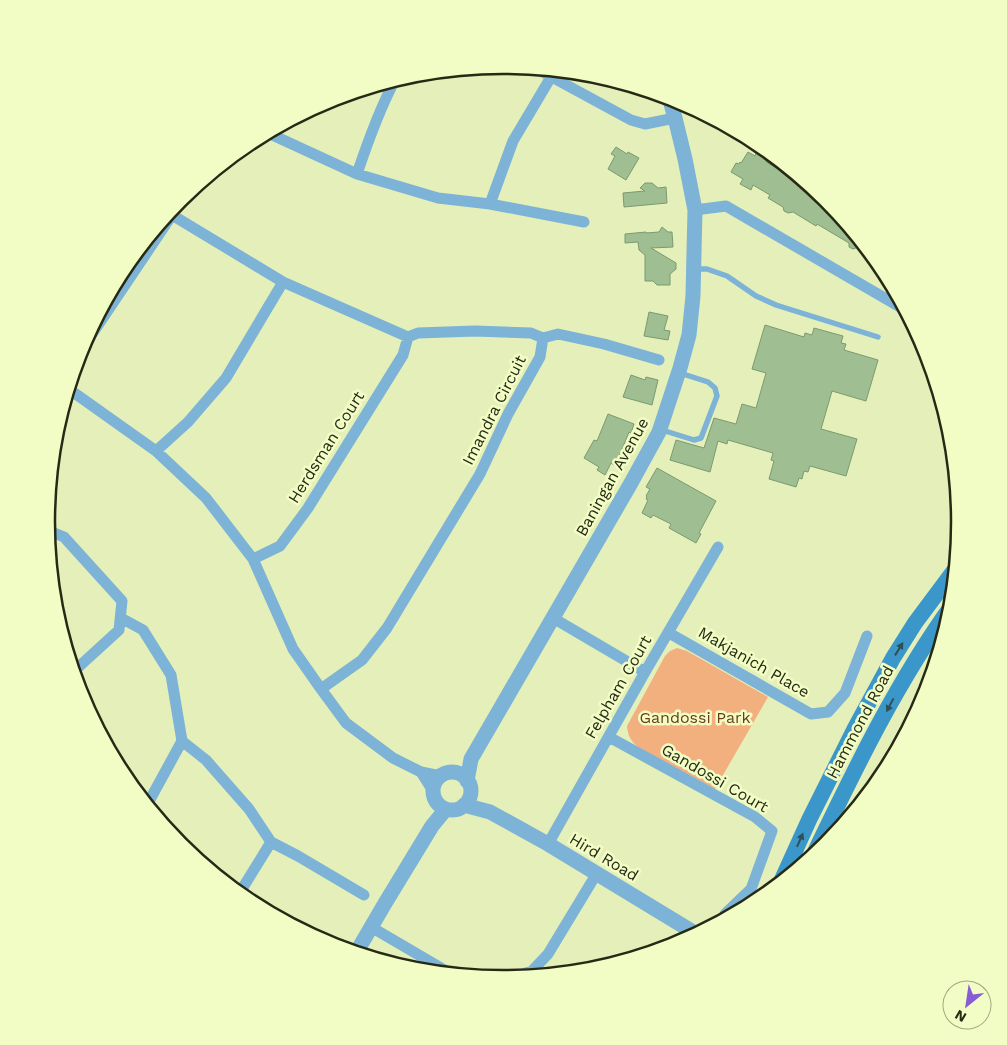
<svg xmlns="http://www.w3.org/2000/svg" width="1007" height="1045" font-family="'Work Sans',sans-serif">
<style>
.green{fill:#f3b07f}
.building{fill:#9fbf92;stroke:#7b9a6f}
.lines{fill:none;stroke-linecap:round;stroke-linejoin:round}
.service{stroke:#7cb3d6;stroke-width:5.5}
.minor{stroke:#7cb3d6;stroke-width:11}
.tertiary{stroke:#7cb3d6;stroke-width:15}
.secondary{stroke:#3b97ca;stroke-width:16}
.oneway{fill:#2d5054}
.labels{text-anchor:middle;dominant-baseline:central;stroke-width:5;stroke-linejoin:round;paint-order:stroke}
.street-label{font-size:16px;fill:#262a15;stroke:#f2fdc6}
.park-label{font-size:16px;fill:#6b3e1a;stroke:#f2fdc6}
.rim{fill:none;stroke:#262a15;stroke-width:2.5}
</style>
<rect width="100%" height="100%" fill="#e5efb9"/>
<!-- green -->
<path class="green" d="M677 648 687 651 768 697 715 789 639 748C631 741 628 737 627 726L665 656 670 651Z"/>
<!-- building -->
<path class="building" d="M616 147 627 154 628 152 639 158 626 180 608 169 615 156 611 154Z
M748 152 755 156 756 153 760 155 761 153 768 157 766 162 792 176 791 178 827 199 862 242 859 247 853 249 849 247V243L817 224 816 226 793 212 788 213 784 211 783 207 768 198 770 195 753 185 751 190 740 184 743 179 731 172 736 163 739 164 740 162 741 163Z
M645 183H652L658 188 666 187 667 203 624 207 623 193 645 191 640 188Z
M662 227 668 232H672L673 247 651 248 676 263V269L670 274V285H657L653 281H645V255L639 250 638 242 625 243V234L646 232V233L659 232Z
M649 312 668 316 664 330 670 331 668 340 644 336Z
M765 325 804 337 805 333 812 335 814 328 843 336 841 343 846 344 844 350 878 360 866 401 832 391 821 429 857 439 846 476 810 466 808 472 804 471 802 479 799 478 796 487 769 479 774 461 771 460 773 453 728 440 727 444 718 441 710 472 670 460 676 440 704 448 714 418 736 424 742 404 756 408 766 373 752 369Z
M631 375 645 380 646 377 658 380 652 405 623 397Z
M608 414 634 424 631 433 629 432 621 452 614 465 611 463 605 475 597 470 599 467 584 458 594 440 597 441Z
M657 468 716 501 699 533 701 534 696 543 669 528 671 524 653 515 651 518 642 513 648 500 646 499 647 497 646 496 650 489 646 487Z"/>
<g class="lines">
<!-- service -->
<path class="service" d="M694 269H707L727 276 756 296 776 305 878 337
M662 430 694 440 701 438 717 396 715 388 708 382 680 373"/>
<!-- minor -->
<path class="minor" d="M537 69 631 120 645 124 675 118
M268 133 357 174 438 198 490 204 513 141 551 77
M357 174C368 141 379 110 395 80
M490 204 584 222
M695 210 726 206 907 311
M543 338 558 334 604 344 659 360
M80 352 172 215 283 282
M69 386 73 392 156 451 206 498 253 559 293 649 321 689 346 723 393 758 421 772 441 776
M156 451 188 422 226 378 283 282 408 337 418 333 475 331 531 333 543 338 540 357 508 414 480 474 387 628 362 660 321 689
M47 530 64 537 122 601 119 630 73 672
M253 559 280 546 308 508 403 355 408 337
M121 618 143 630 171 675 182 741
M553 618 645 672
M669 633 811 714 828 712 845 693 867 636
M609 737 755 817 772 831 751 889 725 914
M421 772 433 791
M147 805 182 741 206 760 249 809 271 842 239 894
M271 842 298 856 364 895
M548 844 645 672 718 547
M371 927 453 975
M504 980 532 971 548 954 597 873"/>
<!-- tertiary -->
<path class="tertiary" d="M433 791a19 19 0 1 1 38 0a19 19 0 1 1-38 0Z
M467 781 471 759 631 483 659 432 680 368 689 335 693 296 695 210 685 159 675 118 669 97
M464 805 490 812 548 844 698 935
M356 953 384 905 432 826 446 809"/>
<!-- secondary -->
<path class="secondary" d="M812 858C854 771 896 683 953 604
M780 884 809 820 855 728 893 658 915 623 956 568"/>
</g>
<!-- one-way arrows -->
<defs><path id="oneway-solid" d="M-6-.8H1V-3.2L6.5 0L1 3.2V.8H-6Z" transform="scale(1.25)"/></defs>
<g class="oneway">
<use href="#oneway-solid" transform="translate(899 649) rotate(-58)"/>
<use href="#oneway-solid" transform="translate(890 705) rotate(118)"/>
<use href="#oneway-solid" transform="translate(800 840) rotate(-66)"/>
</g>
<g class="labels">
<!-- street labels -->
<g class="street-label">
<text transform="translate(494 410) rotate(-63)">Imandra Circuit</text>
<text transform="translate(326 447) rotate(-58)">Herdsman Court</text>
<text transform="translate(612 477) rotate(-61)">Baningan Avenue</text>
<text transform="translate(754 662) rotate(30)">Makjanich Place</text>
<text transform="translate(618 687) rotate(-60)">Felpham Court</text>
<text transform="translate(860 722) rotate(-62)">Hammond Road</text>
<text transform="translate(715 778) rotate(30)">Gandossi Court</text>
<text transform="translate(604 857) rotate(31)">Hird Road</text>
</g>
<!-- park labels -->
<g class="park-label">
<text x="695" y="717">Gandossi Park</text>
</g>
</g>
<!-- crop -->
<path d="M0 0H1007V1045H0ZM55 522a448 448 0 1 1 896 0a448 448 0 1 1-896 0Z" fill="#f2fdc6" fill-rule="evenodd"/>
<path class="rim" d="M55 522a448 448 0 1 1 896 0a448 448 0 1 1-896 0Z"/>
<!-- north arrow -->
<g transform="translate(967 1005) rotate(210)"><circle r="24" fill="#f2fdc6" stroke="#a0a97f"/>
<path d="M0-4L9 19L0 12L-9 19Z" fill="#885cd6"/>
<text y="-8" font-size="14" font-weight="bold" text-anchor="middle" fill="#262a15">N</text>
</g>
</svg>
